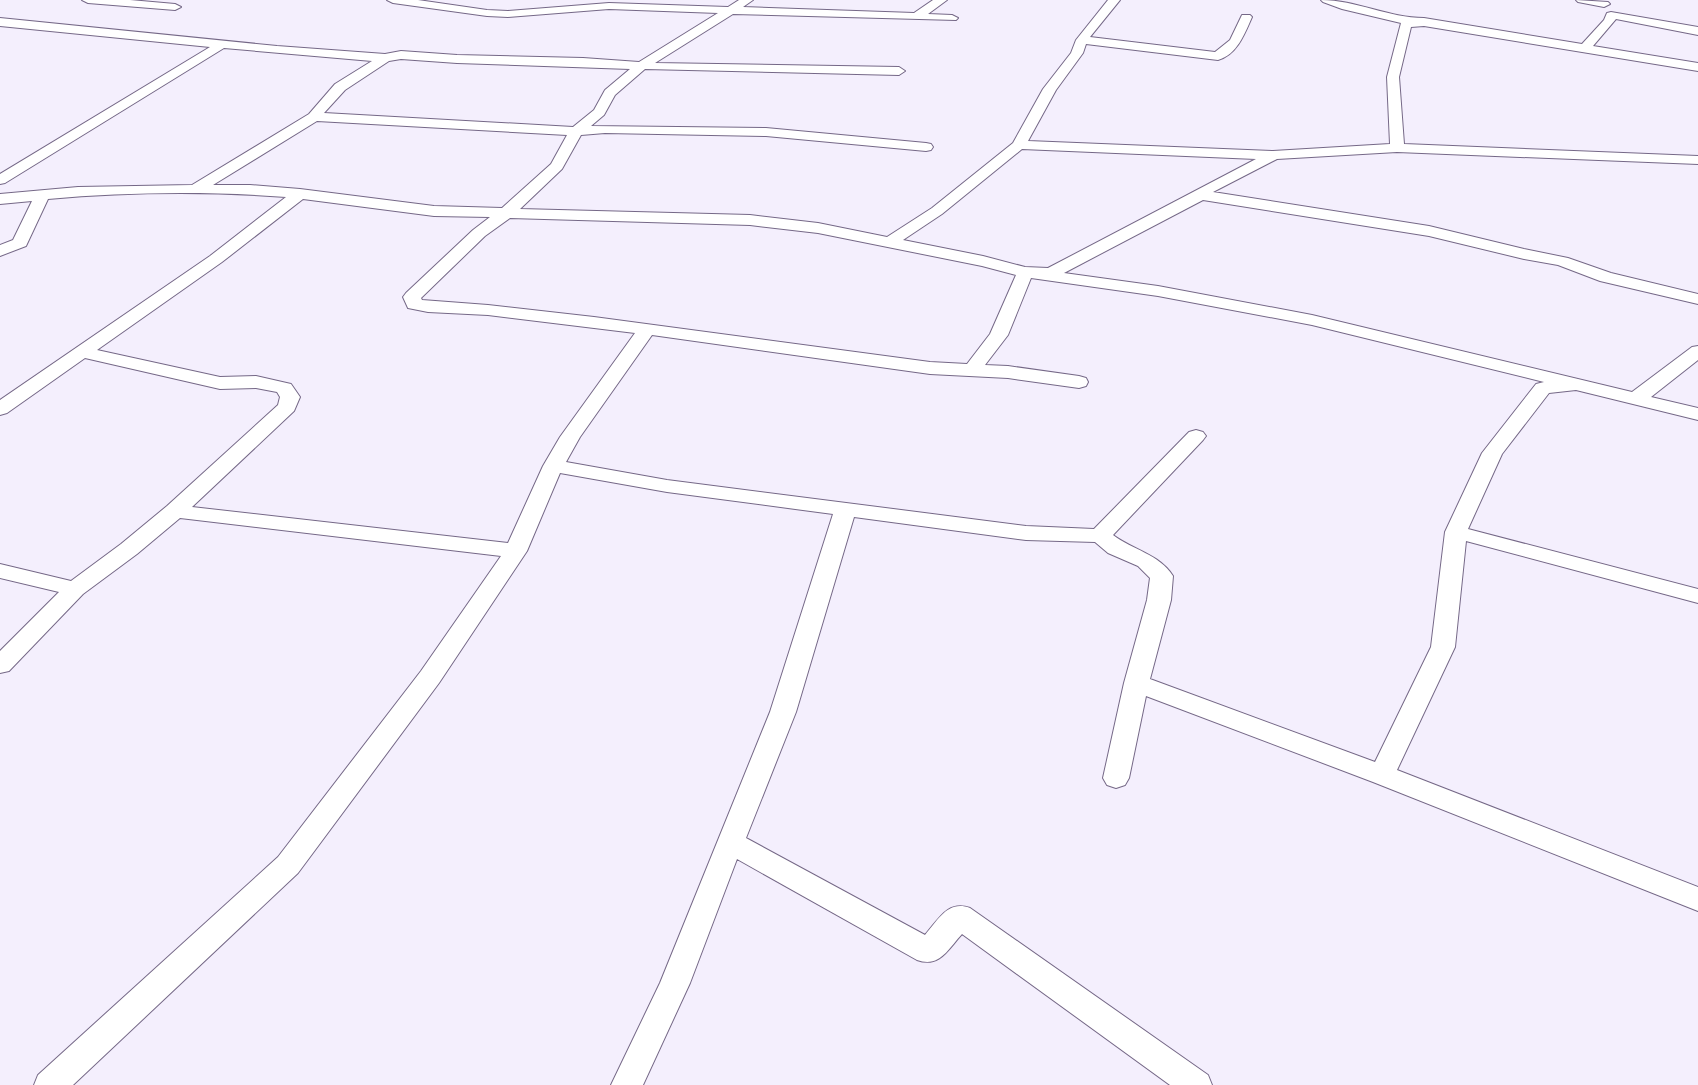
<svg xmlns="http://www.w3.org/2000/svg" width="1698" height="1085" font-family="Signika,sans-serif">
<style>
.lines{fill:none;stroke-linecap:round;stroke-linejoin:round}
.minor-casing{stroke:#756887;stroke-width:2}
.minor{fill:#fff;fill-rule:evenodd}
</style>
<rect width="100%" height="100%" fill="#f4effd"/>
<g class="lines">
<defs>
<path id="minor" d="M82 0H130L175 4 181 7 175 10 88 3Z
M387 0H418L487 10 508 11 609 3 728 7 739 0H753L743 7 914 13 933 0H947L928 14 952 15 958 18 956 20 733 14 655 63 899 67 905 71 899 75 645 69 615 95 604 115 591 126 766 128 926 143 931 144 933 147 931 150 926 151 766 136 605 133 581 135 562 169 520 209 750 215 818 223 887 237 932 208 1013 143 1043 89 1071 53 1076 40 1108 0H1120L1090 37 1215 52 1230 40 1242 15H1250L1252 17C1245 33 1237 55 1218 60L1086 44 1083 53 1056 90 1028 141 1273 151 1390 144 1387 77 1401 23 1342 9 1323 2 1321 0C1356 0 1389 18 1424 18L1582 44 1604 20 1607 13 1611 12 1698 27V35L1616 19 1593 46 1698 63V71L1424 26 1411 27 1399 77 1404 144 1698 156V164L1397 152 1277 159 1213 192 1429 226 1524 249 1568 258 1611 273 1698 294V304L1600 281 1558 265 1524 259 1429 236 1203 200 1064 273 1158 286 1312 315 1632 392 1692 347 1698 346V360L1651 397 1698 408V420L1576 390 1549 393 1502 454 1468 529 1698 589V603L1466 541 1455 647 1397 770 1698 887V911L1373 782 1146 696 1129 778 1125 785 1116 788 1107 785 1103 778 1124 683 1147 600 1150 578 1138 566 1108 553 1095 542 1026 540 854 517 796 712 746 838 925 935C939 919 948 900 970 908L1208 1075 1212 1085H1170L962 934C948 949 940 968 917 960L737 859 690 983 643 1085H611L660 983 770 712 833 514 667 492 560 473 527 551 439 683 298 873 73 1085H34L38 1075 278 857 421 671 501 556 180 518 137 554 83 594 9 671 0 673V651L59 592 0 578V564L71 581 121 544 167 506 278 405 280 397 277 392 256 388 220 389 85 358 7 413 0 415V400L210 256 286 197C207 191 127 192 48 199L26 246 0 256V245L13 240 32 201 0 204V194L78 187 192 185 309 114 335 84 372 61 224 48 5 183 0 184V174L210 47 0 26V18L277 46 385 54 401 51 457 55 583 58 639 62 718 13 609 9 508 17 487 16 393 3ZM401 59 457 63 630 69 605 90 594 110 573 127 324 113 345 90 389 61ZM317 121 567 135 551 164 502 208 434 206 300 189 250 185H213ZM1022 149 1256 159 1048 268 1025 267 983 256 903 240 942 214ZM303 199 434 216 490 217 473 230 406 293 403 297 408 308 428 312 488 315 635 333 560 437 543 466 508 543 192 507 294 411 300 397 291 384 256 376 220 377 97 350 222 262ZM510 218 750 225 818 233 982 266 1016 275 990 334 967 364 930 362 594 317 488 305 422 300 421 298 485 236ZM1031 278 1158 296 1312 325 1544 382 1536 384 1482 453 1445 532 1431 647 1375 762 1150 679 1171 600 1173 576C1159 554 1133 550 1113 535L1203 440 1206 436 1203 432 1196 430 1189 432 1094 529 1026 526 667 480 566 462 580 437 652 335 930 374 1008 378 1079 388 1086 386 1088 382 1086 378 1079 376 1008 366 985 365 1008 335Z
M1576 0 1608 2 1610 4 1604 7 1578 2Z"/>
</defs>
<!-- minor casing -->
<use href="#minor" class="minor-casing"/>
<!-- minor -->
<use href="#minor" class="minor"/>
</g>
</svg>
